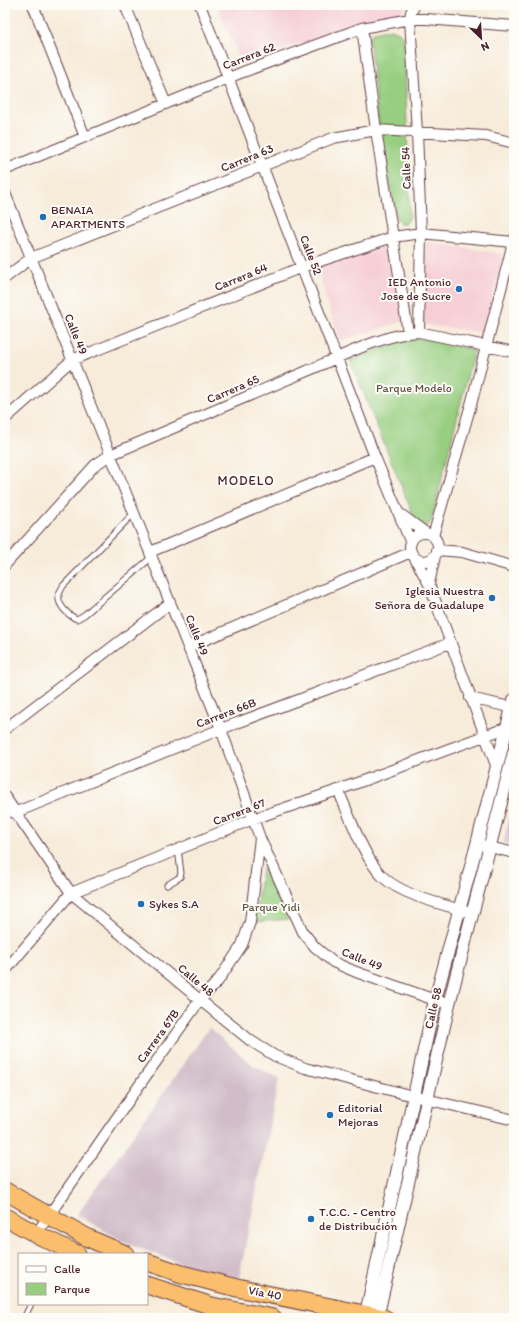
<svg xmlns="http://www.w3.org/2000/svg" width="519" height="1323" font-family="Itim,sans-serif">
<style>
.built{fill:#f6cfd6}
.industrial{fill:#d1bdc9}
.green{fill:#97ce80;stroke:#707656}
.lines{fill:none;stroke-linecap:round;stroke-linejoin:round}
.service-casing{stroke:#643e45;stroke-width:7}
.minor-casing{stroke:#643e45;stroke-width:12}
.tertiary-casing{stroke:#643e45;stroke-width:14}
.trunk-casing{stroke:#643e45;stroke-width:19}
.service{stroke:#fff;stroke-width:5}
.minor{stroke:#fff;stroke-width:10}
.tertiary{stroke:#fff;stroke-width:12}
.trunk{stroke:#fabe6d;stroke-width:17}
.poi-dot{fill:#1f6fb2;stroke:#fdfcf7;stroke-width:1.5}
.labels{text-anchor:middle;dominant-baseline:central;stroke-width:4;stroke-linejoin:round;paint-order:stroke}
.street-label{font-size:12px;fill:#4a1f2b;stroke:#fdfcf7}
.poi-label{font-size:12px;fill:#4a1f2b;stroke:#fdfcf7;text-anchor:start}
.park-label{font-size:12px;fill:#615444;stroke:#fdfcf7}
.neighbourhood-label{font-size:13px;letter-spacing:1px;fill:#4a1f2b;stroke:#fdfcf7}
</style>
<rect width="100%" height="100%" fill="#fdfcf7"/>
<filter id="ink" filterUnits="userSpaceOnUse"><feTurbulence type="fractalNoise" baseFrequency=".025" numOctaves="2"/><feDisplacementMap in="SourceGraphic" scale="8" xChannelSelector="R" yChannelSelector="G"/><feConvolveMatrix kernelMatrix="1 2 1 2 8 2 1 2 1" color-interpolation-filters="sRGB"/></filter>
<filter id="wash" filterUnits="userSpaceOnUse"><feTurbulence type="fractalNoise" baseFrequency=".012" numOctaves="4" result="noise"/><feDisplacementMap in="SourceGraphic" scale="16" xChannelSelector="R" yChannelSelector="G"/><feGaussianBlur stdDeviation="0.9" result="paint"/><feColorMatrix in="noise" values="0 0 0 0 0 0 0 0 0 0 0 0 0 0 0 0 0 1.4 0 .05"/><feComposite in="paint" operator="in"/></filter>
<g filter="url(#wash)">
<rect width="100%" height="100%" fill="#f7ecda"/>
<!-- built -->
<path class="built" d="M217 5H405L401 15 361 23 242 64Z
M426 242 503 254 484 333 421 324Z
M384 245 404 321 340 341 316 266Z"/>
<!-- industrial -->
<path class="industrial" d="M514 801V846L503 843Z
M209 1028 254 1066 279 1078 239 1278 188 1266 128 1244 77 1215Z"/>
<!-- green -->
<path class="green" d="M391 29 399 32 404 37 410 217 406 223H400L396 218 378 119 369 38 373 33Z
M420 337 474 350 431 522 425 527 416 522 350 360 408 338Z
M269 868 291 919 254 922 262 869Z"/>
</g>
<g filter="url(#ink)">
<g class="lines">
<defs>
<path id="service" d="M134 513 63 586C62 589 59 592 59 595 57 605 69 616 77 619L84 615 152 557
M167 885 180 877 181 873 178 849
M24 1318 31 1304"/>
<path id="minor" d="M33 5 85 137
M125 5 166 104
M200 5 375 457 411 543
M415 5 411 12 410 19 417 132 421 233 419 332
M362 28 376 130 408 332
M5 170 243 72 362 28 410 19H426L514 26
M5 193 221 729 260 838 303 932 315 947 333 962 356 972 435 1000 449 1004
M5 278 31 258 333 138 376 130 486 136 514 143
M5 419 72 360 302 267 393 237 421 233 513 242
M399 513 426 533
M410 547a14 14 0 1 1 28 0a14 14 0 1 1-28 0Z
M433 536 472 401 514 239
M437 550 462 552 514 567
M150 552 375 457
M413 555 429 584 497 768
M5 565 95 465 110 455C176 427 241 399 307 371 338 358 386 333 419 332L514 352
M429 584 435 556
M188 647 411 552
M470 698 514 708
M5 729 170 603
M338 790C349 814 364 859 383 877 403 896 445 905 472 913
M5 797 71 893 200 1000 251 1041 275 1056 305 1068 413 1096 514 1120
M14 813 221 729 450 643
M477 844 514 853
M5 971 71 893 253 819 338 790 514 725
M36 1234 143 1080 200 1000 218 981 242 945 250 922 260 838"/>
<path id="tertiary" d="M365 1318 435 1000 477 844 514 700
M377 1318 449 1004 514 752"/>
<path id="trunk" d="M5 1191 88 1238 125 1254
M5 1217 36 1234 77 1254
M147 1262 182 1274 237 1288 384 1318
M147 1285 212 1306 273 1318"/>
</defs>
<!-- service casing -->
<use href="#service" class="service-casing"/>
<!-- minor casing -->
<use href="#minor" class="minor-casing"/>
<!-- tertiary casing -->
<use href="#tertiary" class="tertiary-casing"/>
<!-- trunk casing -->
<use href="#trunk" class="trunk-casing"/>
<!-- service -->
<use href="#service" class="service"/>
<!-- minor -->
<use href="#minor" class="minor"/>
<!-- tertiary -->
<use href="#tertiary" class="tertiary"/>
<!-- trunk -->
<use href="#trunk" class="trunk"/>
</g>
</g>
<!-- markers -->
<g class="poi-dot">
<circle cx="43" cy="217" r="4"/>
<circle cx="459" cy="289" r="4"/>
<circle cx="492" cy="598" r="4"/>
<circle cx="141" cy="904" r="4"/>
<circle cx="330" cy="1115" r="4"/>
<circle cx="311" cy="1219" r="4"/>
</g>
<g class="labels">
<!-- street labels -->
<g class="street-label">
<text transform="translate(249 56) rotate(-21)">Carrera 62</text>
<text transform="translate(247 158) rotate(-22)">Carrera 63</text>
<text transform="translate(406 168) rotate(-92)">Calle 54</text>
<text transform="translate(311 255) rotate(69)">Calle 52</text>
<text transform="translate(241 277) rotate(-22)">Carrera 64</text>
<text transform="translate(76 334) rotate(68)">Calle 49</text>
<text transform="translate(233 389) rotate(-23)">Carrera 65</text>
<text transform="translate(197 635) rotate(68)">Calle 49</text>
<text transform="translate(226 713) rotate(-21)">Carrera 66B</text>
<text transform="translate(239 812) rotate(-21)">Carrera 67</text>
<text transform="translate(362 959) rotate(22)">Calle 49</text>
<text transform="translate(196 980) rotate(40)">Calle 48</text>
<text transform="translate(433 1008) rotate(-77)">Calle 58</text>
<text transform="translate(158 1036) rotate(-54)">Carrera 67B</text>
<text transform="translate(265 1293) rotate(11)">Vía 40</text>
</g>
<!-- poi labels -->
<g class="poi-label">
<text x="51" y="210">BENAIA<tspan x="51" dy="14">APARTMENTS</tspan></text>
<text x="451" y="282" text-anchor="end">IED Antonio<tspan x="451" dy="14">Jose de Sucre</tspan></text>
<text x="484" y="591" text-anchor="end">Iglesia Nuestra<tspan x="484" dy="14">Señora de Guadalupe</tspan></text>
<text x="149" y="904">Sykes S.A</text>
<text x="338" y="1108">Editorial<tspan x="338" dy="14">Mejoras</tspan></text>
<text x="319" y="1212">T.C.C. - Centro<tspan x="319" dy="14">de Distribución</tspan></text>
</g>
<!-- park labels -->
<g class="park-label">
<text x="414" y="388">Parque Modelo</text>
<text x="271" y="907">Parque Yidi</text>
</g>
<!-- neighbourhood labels -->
<g class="neighbourhood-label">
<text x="246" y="480">MODELO</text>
</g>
</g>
<!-- margin -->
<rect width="519" height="1323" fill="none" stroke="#fdfcf7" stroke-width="20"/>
<!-- legend -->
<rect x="18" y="1253" width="130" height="52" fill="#fdfcf7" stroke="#b5a4a5"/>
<rect x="26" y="1266" width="20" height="6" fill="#ffffff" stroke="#b5a4a5"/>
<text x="54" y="1273" font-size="12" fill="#4a1f2b">Calle</text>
<rect x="26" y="1283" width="20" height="12" fill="#97ce80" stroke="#b5a4a5"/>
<text x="54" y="1293" font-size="12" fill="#4a1f2b">Parque</text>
<!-- north arrow -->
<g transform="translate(481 38) rotate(155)" stroke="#fdfcf7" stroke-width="3" paint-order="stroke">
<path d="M0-3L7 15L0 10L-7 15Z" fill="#4a1f2b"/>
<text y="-6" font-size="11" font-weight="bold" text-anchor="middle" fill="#4a1f2b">N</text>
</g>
</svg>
